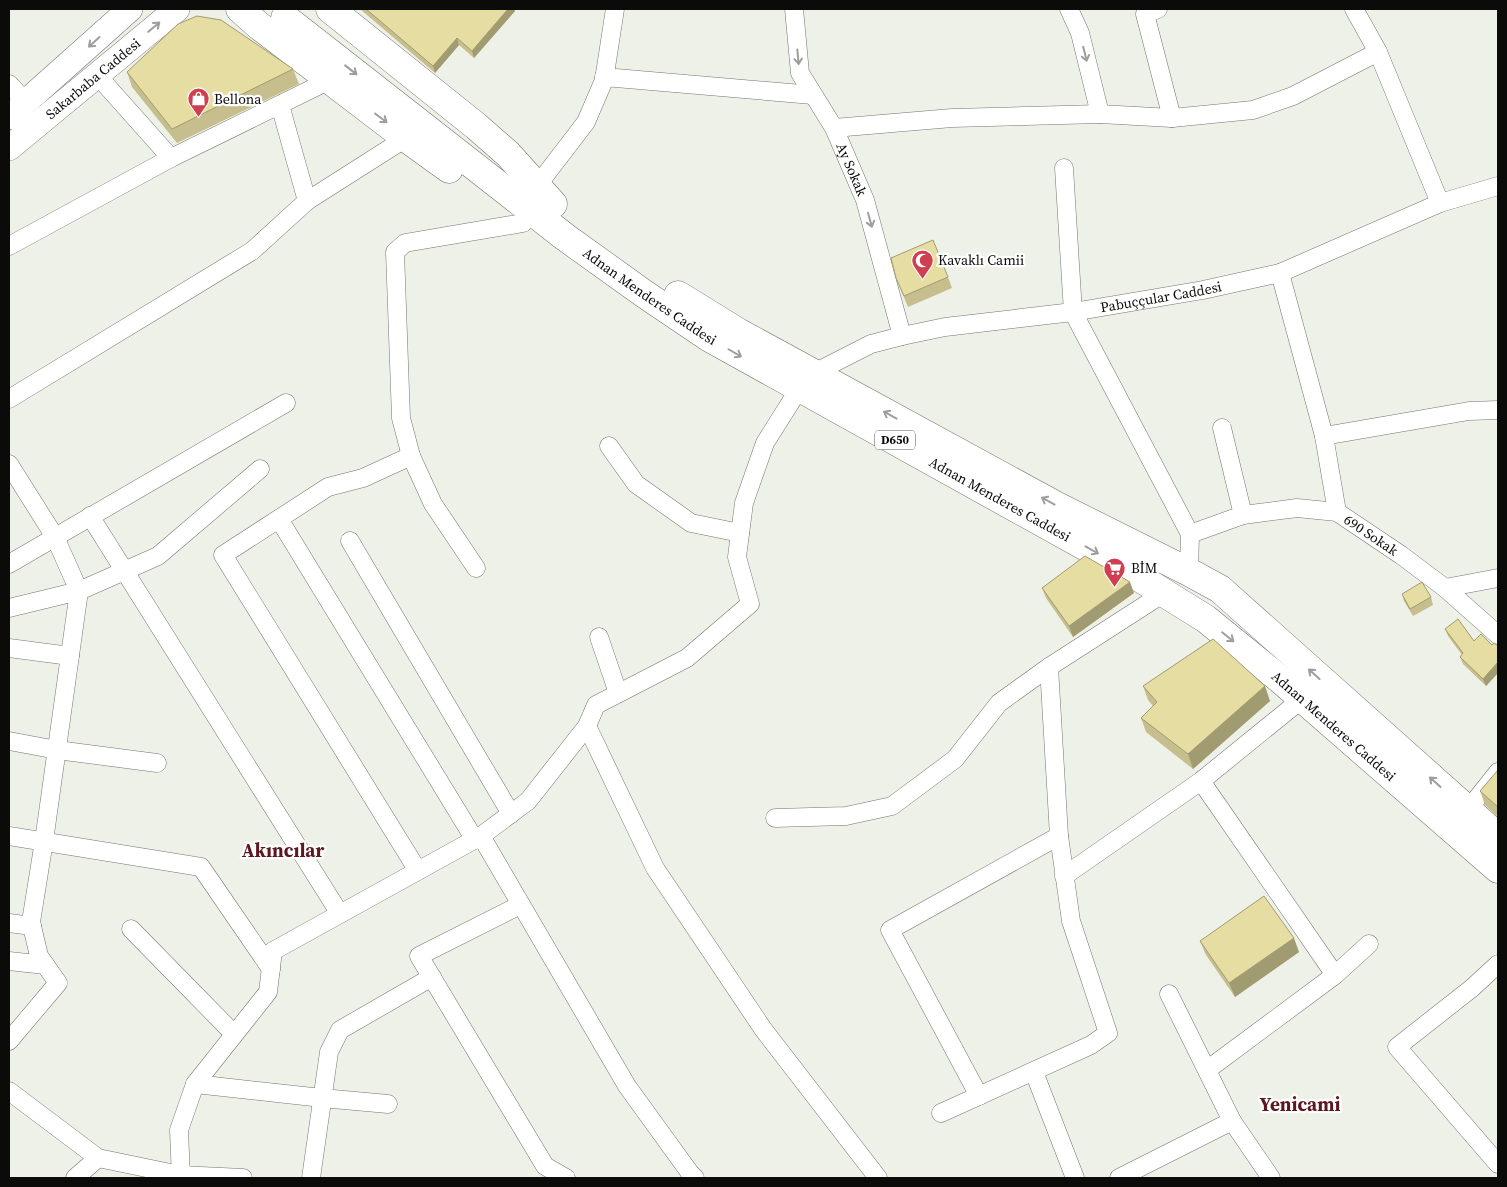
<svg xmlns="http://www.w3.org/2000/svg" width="1507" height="1187" font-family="'Source Serif 4',serif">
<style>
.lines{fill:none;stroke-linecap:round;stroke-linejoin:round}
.minor-casing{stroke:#73766e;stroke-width:19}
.secondary-casing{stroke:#73766e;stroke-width:26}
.primary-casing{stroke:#73766e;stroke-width:29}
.minor{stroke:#fff;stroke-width:18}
.secondary{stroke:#fff;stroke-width:25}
.primary{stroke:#fff;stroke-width:28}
.wall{fill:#c6be8c}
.shaded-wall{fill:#a19b72}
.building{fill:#e6dda3;stroke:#a19b72}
.oneway{stroke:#9d9e9d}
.labels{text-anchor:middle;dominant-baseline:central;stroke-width:4.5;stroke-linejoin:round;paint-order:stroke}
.shield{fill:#fff;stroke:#545553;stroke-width:1}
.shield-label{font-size:12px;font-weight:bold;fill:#0b0c09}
.street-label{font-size:14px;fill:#0b0c09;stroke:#fff}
.poi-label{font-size:14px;fill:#0b0c09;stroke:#fff;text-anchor:start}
.district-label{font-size:19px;font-weight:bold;fill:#5c171f;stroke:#fff}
</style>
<rect width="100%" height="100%" fill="#eef1e7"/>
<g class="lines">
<defs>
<g id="minor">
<path id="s1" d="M794 9 800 73 834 128 865 200 902 336"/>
<path d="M1069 9 1080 33 1100 114"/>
<path d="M1158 9 1145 14 1172 118"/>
<path d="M1354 9 1378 52 1440 203"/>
<path d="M97 75 171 158"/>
<path d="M604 77 813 95"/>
<path d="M9 84 26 102"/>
<path d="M280 105 307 201"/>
<path d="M834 128 952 118 1100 114 1172 118 1253 110 1293 96 1378 52"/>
<path d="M1064 168 1073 312 1190 534 1189 572"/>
<path d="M537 186 586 122 604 80 615 9"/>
<path d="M9 246 171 158 330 80"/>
<path d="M1280 273 1324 436 1337 512"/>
<path id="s2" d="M814 373 871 344 902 336 945 327 1073 312 1203 290 1280 273 1440 203 1498 186"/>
<path d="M9 399 252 251 307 201 406 138"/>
<path d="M1222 428 1243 515"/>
<path d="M1324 436 1469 411 1498 410"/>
<path d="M609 446 636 484 691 523 740 533"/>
<path d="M411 456 363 478 328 487 223 555 418 871"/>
<path d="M9 464 55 537 79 591 44 841 31 922 39 956 58 983 9 1041"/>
<path d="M90 516 340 914"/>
<path d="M279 519 475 840"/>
<path id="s3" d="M1190 534 1243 515 1297 508 1337 512 1401 555 1445 588 1498 635"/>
<path d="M350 541 511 814"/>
<path d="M9 564 286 403"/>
<path d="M476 568 433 504 411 456 401 418 395 252 405 243 523 223"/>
<path d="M1445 588 1498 578"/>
<path d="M9 608 79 591 158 556 260 469"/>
<path d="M599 637 618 693"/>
<path d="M9 648 70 656"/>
<path d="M587 726 655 868 763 1029 878 1178"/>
<path d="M9 741 57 750 157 763"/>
<path d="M1201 781 1335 975"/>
<path d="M1467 811 1498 772"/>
<path d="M775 818 846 816 892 806 955 759 999 703 1049 667 1164 593"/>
<path d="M9 836 201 867 271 969"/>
<path d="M481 836 627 1086 690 1173 695 1178"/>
<path d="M1064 876 1201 781 1302 699"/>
<path d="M520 905 419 956 545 1166 566 1178"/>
<path d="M9 923 32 926"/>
<path d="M131 929 234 1034"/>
<path d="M9 961 45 965"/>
<path d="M1498 964 1472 988 1397 1047 1498 1164"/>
<path d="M1169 994 1232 1121 1271 1178"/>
<path d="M1207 1070 1335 975 1369 944"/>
<path d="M1034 1072 1075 1178"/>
<path d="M195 1084 322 1098 388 1104"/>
<path d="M9 1091 98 1158 180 1175 243 1178"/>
<path d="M979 1096 890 930 1059 836"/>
<path d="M941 1113 1091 1045 1108 1033 1071 921 1059 836 1049 667"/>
<path d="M75 1178 98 1158"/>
<path d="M181 1178 179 1130 195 1084 268 992 273 951 481 836 528 801 587 726 596 705 687 658 750 604 737 557 744 503 765 443 799 389"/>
<path d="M311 1178 329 1052 340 1030 432 977"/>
<path d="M1119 1178 1232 1121"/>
</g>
<g id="secondary">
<path d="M9 117 130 9"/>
<path id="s4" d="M9 148 177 9"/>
</g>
<g id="primary">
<path d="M240 9 258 25 406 138 449 169"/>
<path d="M330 9 476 126 508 154 553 204"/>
<path id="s5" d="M285 18 565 237 643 293 708 337 1124 568 1206 619 1281 680 1498 869"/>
<path d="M678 295 738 332 1057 506 1189 572 1220 589 1498 837"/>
</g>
</defs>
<!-- minor casing -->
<use href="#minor" class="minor-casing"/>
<!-- secondary casing -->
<use href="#secondary" class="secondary-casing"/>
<!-- primary casing -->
<use href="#primary" class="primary-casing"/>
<!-- minor -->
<use href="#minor" class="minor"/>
<!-- secondary -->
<use href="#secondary" class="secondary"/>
<!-- primary -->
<use href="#primary" class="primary"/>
</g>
<!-- wall -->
<path class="wall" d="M360 9H514L515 11 474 58 459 45 435 73Z
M293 69 299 84 177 143 132 87 127 72Z
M948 277 952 288 908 307 896 278Z
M1042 588 1134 593 1073 637 1046 598Z
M1402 594 1431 597 1433 605 1413 616 1404 601Z
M1445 629 1474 641 1498 646V673L1486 686 1463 664 1460 657 1462 655 1448 636Z
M1143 686 1270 701 1193 769 1146 732 1141 718 1153 706 1148 700Z
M1498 770V817L1485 805 1480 791Z
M1200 941 1299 952 1235 997 1206 955Z"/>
<!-- shaded-wall -->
<path class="shaded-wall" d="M508 9H514L515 11 474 58 472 51Z
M457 38 459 45 435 73 433 66Z
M1130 582 1134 593 1073 637 1069 626Z
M1498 662V673L1486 686 1483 679Z
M1265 686 1270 701 1193 769 1188 754Z
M1294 938 1299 952 1235 997 1229 983Z"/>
<!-- building -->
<path class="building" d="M366 9H508L472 51 457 38 433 66Z
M197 16 221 20 293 69 172 129 127 72 178 24Z
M933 240 948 277 904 296 896 278 891 258Z
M1085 556 1130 582 1069 626 1042 588Z
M1422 582 1431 597 1410 609 1402 594Z
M1458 619 1474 641 1481 634 1492 645 1494 643 1498 646V662L1483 679 1460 657 1463 653 1445 629Z
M1213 639 1265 686 1188 754 1141 718 1157 702 1143 686Z
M1498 770V807L1480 791Z
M1264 896 1294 938 1229 983 1200 941Z"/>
<!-- one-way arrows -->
<defs><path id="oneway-shaft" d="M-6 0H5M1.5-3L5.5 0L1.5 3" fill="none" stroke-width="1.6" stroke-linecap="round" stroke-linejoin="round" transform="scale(1.25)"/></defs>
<g class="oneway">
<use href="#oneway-shaft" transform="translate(154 27) rotate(-40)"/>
<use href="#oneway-shaft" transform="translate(94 42) rotate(138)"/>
<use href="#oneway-shaft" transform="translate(1085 54) rotate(76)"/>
<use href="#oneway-shaft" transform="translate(798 57) rotate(85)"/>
<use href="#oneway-shaft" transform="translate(351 70) rotate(38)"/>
<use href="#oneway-shaft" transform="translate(381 118) rotate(37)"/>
<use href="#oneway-shaft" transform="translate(870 220) rotate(74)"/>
<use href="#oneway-shaft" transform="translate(735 353) rotate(30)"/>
<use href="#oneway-shaft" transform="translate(890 415) rotate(-151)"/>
<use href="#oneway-shaft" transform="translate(1048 501) rotate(-151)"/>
<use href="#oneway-shaft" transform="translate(1092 550) rotate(29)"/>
<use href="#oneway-shaft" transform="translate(1228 637) rotate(39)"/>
<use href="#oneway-shaft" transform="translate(1314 674) rotate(-138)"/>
<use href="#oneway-shaft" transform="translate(1435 782) rotate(-138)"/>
</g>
<!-- icons -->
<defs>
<symbol id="shop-pin" viewBox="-11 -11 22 30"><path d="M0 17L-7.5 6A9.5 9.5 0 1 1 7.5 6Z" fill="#cf3f50" stroke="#fff"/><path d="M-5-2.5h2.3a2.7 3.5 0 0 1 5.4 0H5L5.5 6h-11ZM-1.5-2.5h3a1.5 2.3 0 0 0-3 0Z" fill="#fff"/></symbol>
<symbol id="mosque-pin" viewBox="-11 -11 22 30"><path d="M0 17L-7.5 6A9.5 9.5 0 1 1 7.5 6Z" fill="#cf3f50" stroke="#fff"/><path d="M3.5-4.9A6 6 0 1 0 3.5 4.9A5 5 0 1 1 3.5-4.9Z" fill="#fff"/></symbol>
<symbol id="supermarket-pin" viewBox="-11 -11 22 30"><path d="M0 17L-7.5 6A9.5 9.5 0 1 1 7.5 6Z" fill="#cf3f50" stroke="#fff"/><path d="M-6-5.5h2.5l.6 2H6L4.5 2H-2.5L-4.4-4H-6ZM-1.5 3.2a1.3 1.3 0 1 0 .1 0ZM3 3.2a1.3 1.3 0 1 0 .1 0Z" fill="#fff"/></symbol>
</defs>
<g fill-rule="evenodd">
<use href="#shop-pin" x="186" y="86" width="25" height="34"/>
<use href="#mosque-pin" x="910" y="248" width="25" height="34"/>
<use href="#supermarket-pin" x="1102" y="556" width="25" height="34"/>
</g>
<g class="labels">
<!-- shield labels -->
<rect class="shield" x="875" y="430.5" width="40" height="19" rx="4"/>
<g class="shield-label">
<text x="895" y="440">D650</text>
</g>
<!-- street labels -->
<g class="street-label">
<text stroke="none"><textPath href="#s4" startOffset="109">Sakarbaba Caddesi</textPath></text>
<text stroke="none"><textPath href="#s1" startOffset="174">Ay Sokak</textPath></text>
<text stroke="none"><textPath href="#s5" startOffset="459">Adnan Menderes Caddesi</textPath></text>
<text stroke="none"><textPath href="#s2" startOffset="358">Pabuççular Caddesi</textPath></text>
<text stroke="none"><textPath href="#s5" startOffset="864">Adnan Menderes Caddesi</textPath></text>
<text stroke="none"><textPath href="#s3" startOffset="192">690 Sokak</textPath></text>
<text stroke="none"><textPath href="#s5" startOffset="1269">Adnan Menderes Caddesi</textPath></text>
</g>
<!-- poi labels -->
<g class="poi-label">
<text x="214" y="99">Bellona</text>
<text x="938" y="260">Kavaklı Camii</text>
<text x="1131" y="568">BİM</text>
</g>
<!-- district labels -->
<g class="district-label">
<text x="283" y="850">Akıncılar</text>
<text x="1300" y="1104">Yenicami</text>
</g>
</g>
<!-- border -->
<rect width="1507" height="1187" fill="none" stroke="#0b0c09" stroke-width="20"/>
</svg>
